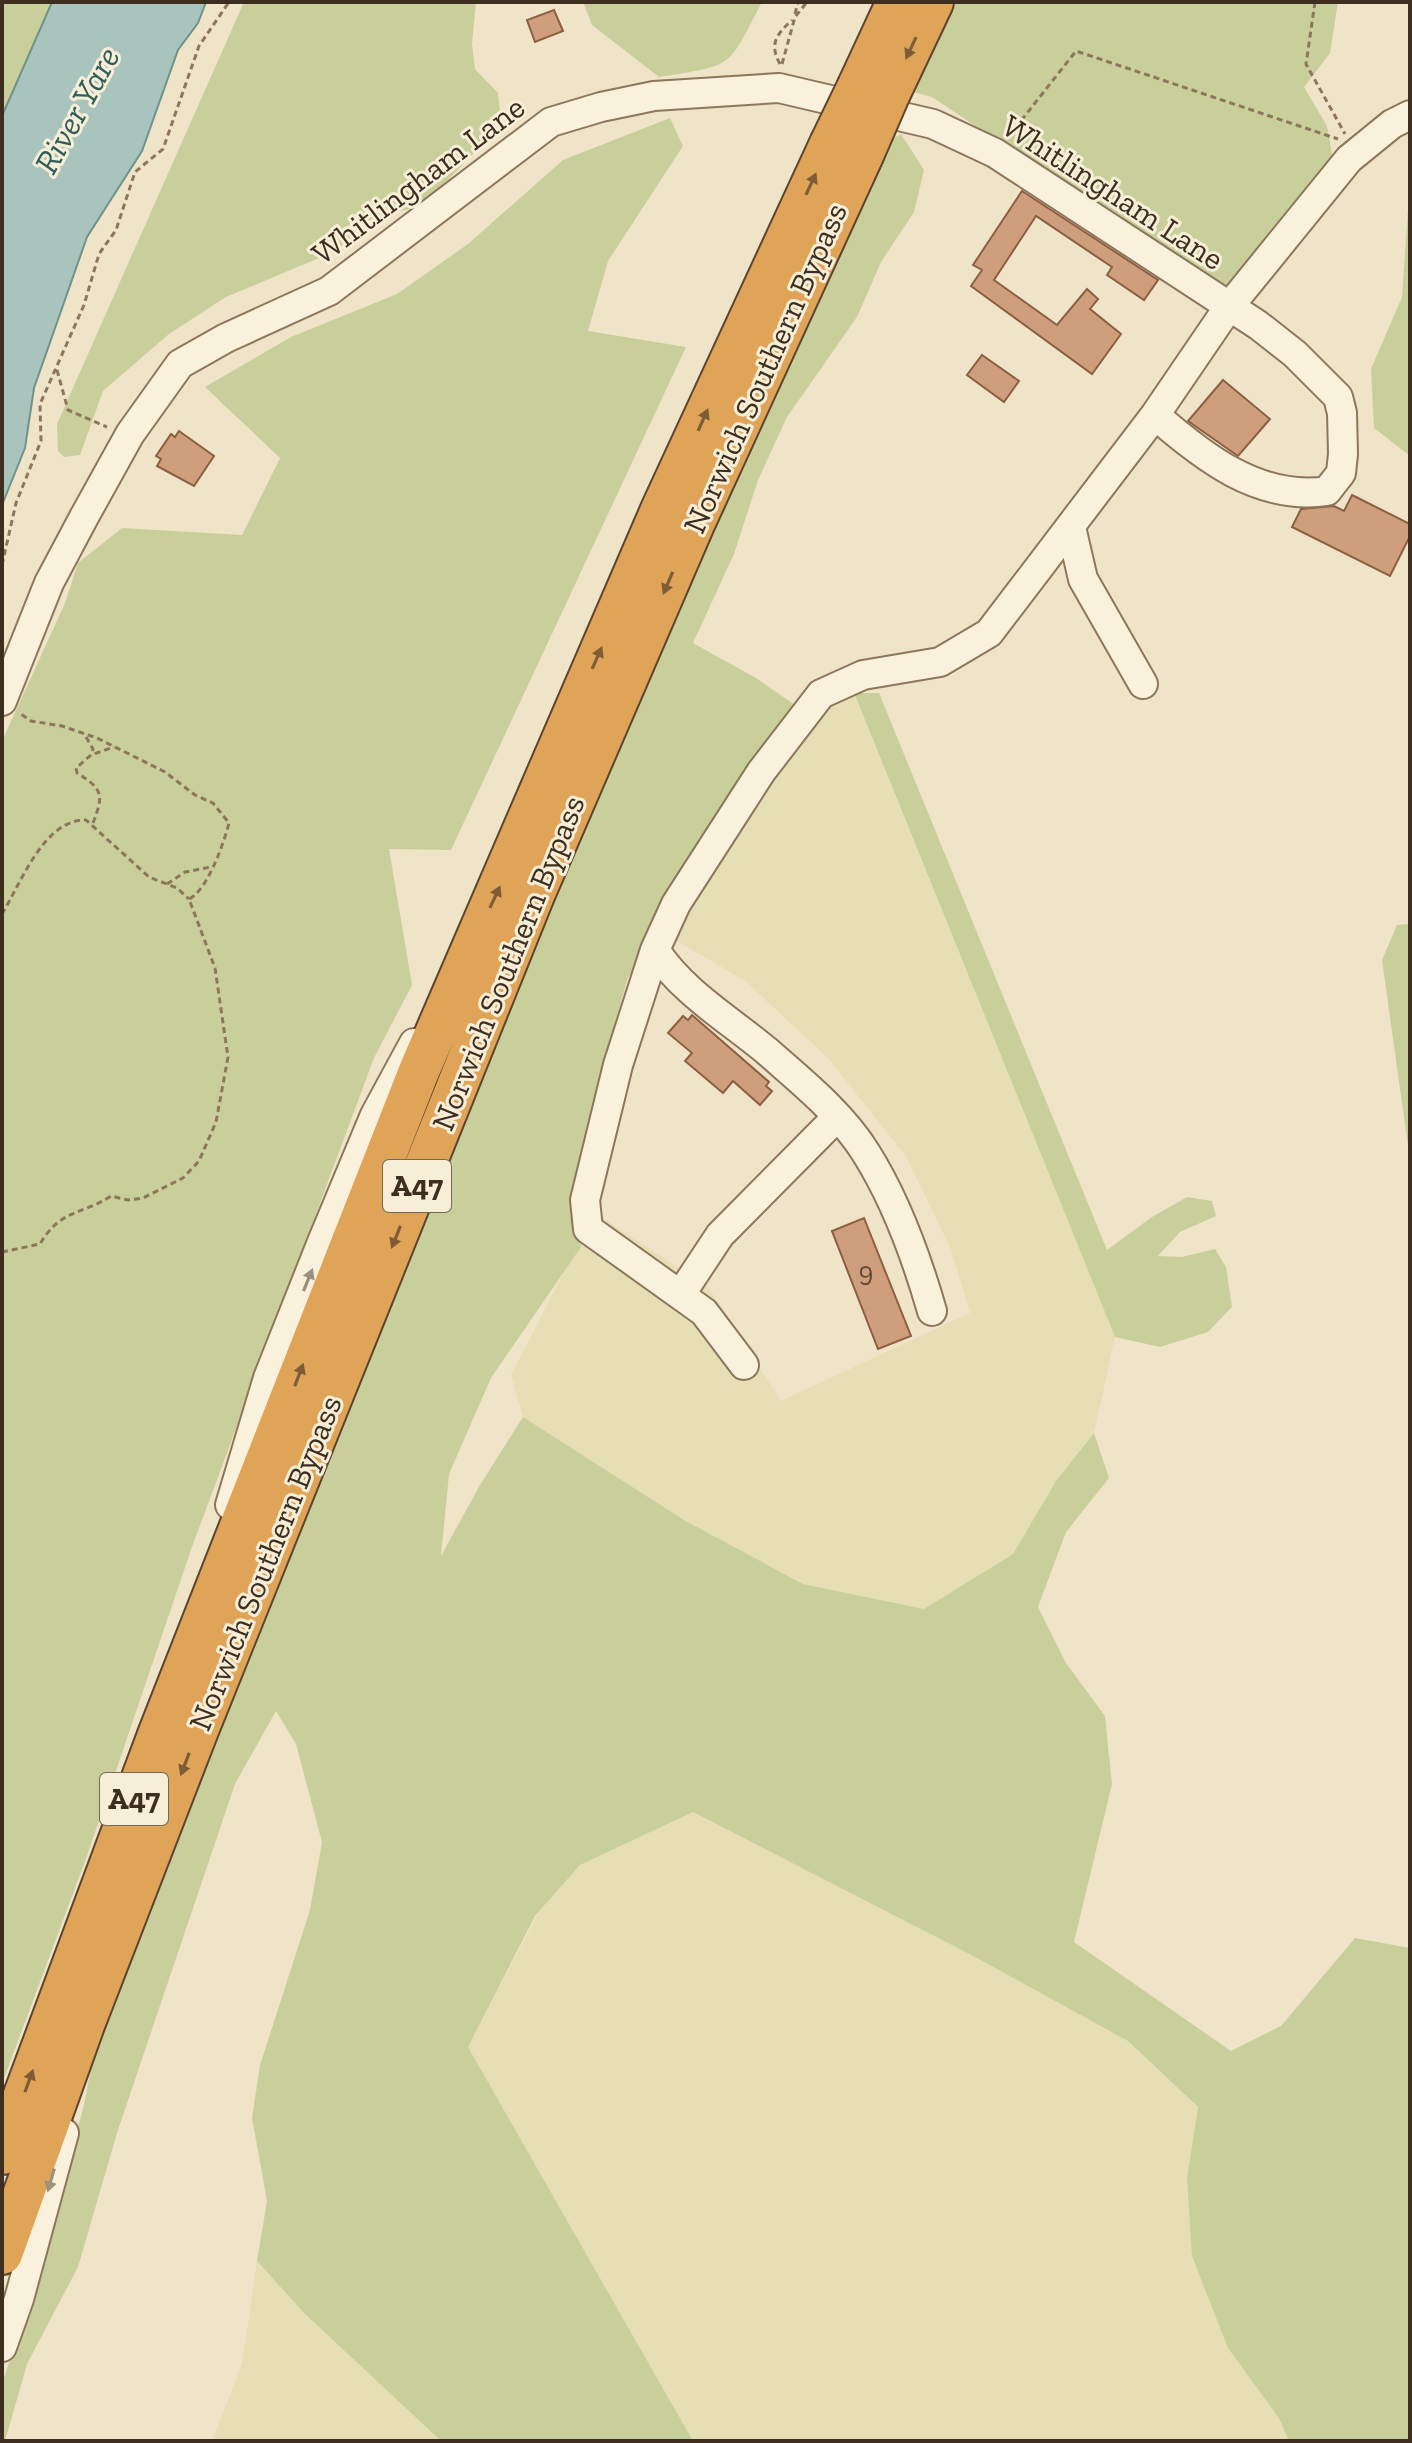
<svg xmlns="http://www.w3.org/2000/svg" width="1412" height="2443" font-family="'Zilla Slab',serif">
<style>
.farmland{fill:#e6deb5}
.green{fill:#c9cf9b}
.water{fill:#a9c4bc;stroke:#6f938a;stroke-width:2}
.building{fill:#cf9f7d;stroke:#8d5f41;stroke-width:2}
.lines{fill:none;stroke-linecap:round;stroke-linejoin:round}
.minor-casing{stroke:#8d765c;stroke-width:32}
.highway-casing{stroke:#5b4430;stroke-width:44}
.path{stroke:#8d765c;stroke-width:3;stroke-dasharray:6 4;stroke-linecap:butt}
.minor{stroke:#faf1dc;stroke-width:28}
.highway{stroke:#e0a458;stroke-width:40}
.highway-bridge-casing{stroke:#5b4430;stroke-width:44;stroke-linecap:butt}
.highway-bridge{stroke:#e0a458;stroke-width:40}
.oneway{fill:#7e5d36}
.oneway2{fill:#9c907e}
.labels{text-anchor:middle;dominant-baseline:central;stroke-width:6;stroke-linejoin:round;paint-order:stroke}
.number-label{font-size:28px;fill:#624a37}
.shield{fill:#f7eed8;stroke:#756857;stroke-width:2}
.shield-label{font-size:30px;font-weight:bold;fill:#3d2e20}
.street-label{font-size:32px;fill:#3d2e20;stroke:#f7eed8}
.water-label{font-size:34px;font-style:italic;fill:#2f5d5a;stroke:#f7eed8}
</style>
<rect width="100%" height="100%" fill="#f0e4c8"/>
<!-- farmland -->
<path class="farmland" d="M848 680 1115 1337 1094 1433 1056 1481 1013 1554 924 1609 803 1584 684 1520 523 1417 511 1375 578 1245 576 1206 599 1216 708 1287 781 1401 970 1313 951 1249 905 1155 828 1058 744 980 663 933 676 904Z
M693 1812 977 1958 1128 2041 1198 2107 1187 2178 1289 2441H693L468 2047 539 1912 580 1865Z
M257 2261 304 2313 441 2441H212L242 2364Z"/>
<!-- green -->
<path class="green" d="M2 2H52L2 116Z
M244 2H476L472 44 475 69 498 93 500 111 495 131 424 205 386 215 331 253 226 297 169 334 103 391 80 455 64 457 58 451 57 424Z
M583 2H762C727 69 735 65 659 77L592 25Z
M955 2H1338L1330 53 1304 87 1327 126 1333 159 1243 278 1222 289 1196 279 986 133 932 97 913 92Z
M670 118 683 146 608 261 588 331 686 347 451 850 389 849 412 985 374 1058 192 1547 87 1856 2 2084V741L65 603 78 563 122 528 242 535 280 458 205 387 291 337 397 294 468 244 563 160Z
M901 134 924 170 914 212 881 262 857 317 787 417 758 480 734 554 693 643 756 678 805 712 663 933 628 977 599 1080 576 1206 581 1247 491 1378 449 1474 441 1556 480 1485 523 1417 684 1520 803 1584 924 1609 1013 1554 1056 1481 1094 1433 1109 1478 1066 1532 1038 1607 1066 1663 1105 1716 1112 1784 1074 1942 1231 2051 1281 2026 1355 1938 1410 1948V2441H1289L1279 2418 1228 2348 1192 2256 1187 2178 1198 2107 1128 2041 977 1958 693 1812 580 1865 535 1916 468 2047 693 2441H441L304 2313 257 2261 267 2201 252 2118 260 2065 310 1910 322 1842 296 1744 276 1711 235 1784 117 2133 78 2267 27 2364 5 2441H2V2383L31 2301 84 2105 99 2025 541 897 871 150Z
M1410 179V456L1374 428 1371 369 1402 297Z
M854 693H879L1107 1250 1152 1217 1187 1197 1212 1201 1216 1216 1180 1232 1158 1256 1182 1257 1215 1249 1226 1267 1232 1307 1208 1332 1160 1347 1115 1337Z
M1410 924V1160L1382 960 1397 925Z"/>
<!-- water -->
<path class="water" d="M52 2H206L198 23 178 50 142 151 87 237 34 388 25 448 2 505V116Z"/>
<!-- building -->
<path class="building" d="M554 10 563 31 535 42 527 20Z
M1022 191 1158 280 1144 300 1107 275 1112 267 1036 216 994 280 1057 325 1087 289 1098 299 1090 309 1121 334 1092 374 971 286 982 270 973 265Z
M982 355 1019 381 1004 402 967 375Z
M1223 380 1270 419 1238 456 1188 421Z
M179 431 214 456 194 486 157 466 161 459 156 456 171 434 175 437Z
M1352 495 1410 524V536L1390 576 1292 527 1301 509 1334 506 1344 511Z
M692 1015 769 1082 766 1086 772 1091 760 1105 733 1081 723 1093 685 1061 692 1053 668 1033 683 1016 688 1020Z
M864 1218 911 1336 878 1349 832 1231Z"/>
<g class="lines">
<defs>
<path id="minor" d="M1071 527 1083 579 1143 684
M2 701 49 583 84 517 130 434 180 364 226 338 329 291 551 122 601 107 654 96 779 88 933 124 995 153 1258 325 1295 354 1338 397 1342 413 1343 454 1341 473 1327 491C1259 501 1203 457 1155 415
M655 950 618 1065 585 1200 588 1229 704 1312 744 1365
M681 1294 720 1235 837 1117
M932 1311C917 1259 895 1199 866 1153 842 1114 802 1082 768 1052 730 1020 683 993 655 950L676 904 761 772 821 694 863 675 940 662 989 633 1155 415 1228 308 1349 159 1392 124 1410 115
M230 1505 268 1378 322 1242 375 1115 414 1043
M2 2347 19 2299 64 2133"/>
<path id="highway" d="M858 86 897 2
M889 95 933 2
M2 2154 158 1735 419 1071 661 510 830 144
M2 2254 85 2022 198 1730 534 895 694 524 863 155"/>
</defs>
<!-- minor casing -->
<use href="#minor" class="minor-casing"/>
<!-- highway casing -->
<use href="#highway" class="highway-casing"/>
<!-- path -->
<path class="path" d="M1315 2 1306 64 1345 134
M795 14 798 2
M780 64C769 44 776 35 792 20
M782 64 795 17 807 2
M1009 136 1076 51 1338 139
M57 370 68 410 107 427
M2 565 16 503 41 441 40 404 84 305 99 254 116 230 135 172 163 149 199 46 229 2
M2 613V614
M86 737 93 749 91 755
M93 823C104 795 103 789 77 773L76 768 91 755 114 747
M167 884 185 872 211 867
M2 914C21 883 44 819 86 820L149 877 177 888 189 899
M2 1252 40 1244C61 1208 83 1215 111 1196L128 1200 143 1198 183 1178 199 1161 216 1122 228 1057 215 968 189 899C207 891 224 843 229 823L213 803 195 795 165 772 97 738 62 726 31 721 21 714"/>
<!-- minor -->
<use href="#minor" class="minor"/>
<!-- highway -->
<use href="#highway" class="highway"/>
<defs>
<path id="highway-bridge" d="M830 144 858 86
M863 155 889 95"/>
</defs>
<!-- highway-bridge casing -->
<use href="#highway-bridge" class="highway-bridge-casing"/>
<!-- highway-bridge -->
<use href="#highway-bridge" class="highway-bridge"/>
</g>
<!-- one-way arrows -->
<defs><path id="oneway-solid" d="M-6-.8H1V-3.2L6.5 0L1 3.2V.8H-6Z" transform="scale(2)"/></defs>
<g class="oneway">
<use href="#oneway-solid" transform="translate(911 48) rotate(115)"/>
<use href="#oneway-solid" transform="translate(811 184) rotate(-65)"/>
<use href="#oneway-solid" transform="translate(703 420) rotate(-66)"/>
<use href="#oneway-solid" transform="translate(668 583) rotate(113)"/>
<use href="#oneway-solid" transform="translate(597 658) rotate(-66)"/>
<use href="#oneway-solid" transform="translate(495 897) rotate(-65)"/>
<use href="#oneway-solid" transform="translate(396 1237) rotate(112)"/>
<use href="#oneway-solid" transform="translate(299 1375) rotate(-69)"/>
<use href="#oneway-solid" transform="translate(185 1764) rotate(111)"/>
<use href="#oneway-solid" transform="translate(29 2081) rotate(-70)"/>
</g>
<g class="oneway2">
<use href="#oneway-solid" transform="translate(308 1280) rotate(-68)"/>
<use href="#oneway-solid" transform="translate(51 2180) rotate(106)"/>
</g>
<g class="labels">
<!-- number labels -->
<g class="number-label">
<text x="866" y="1271">9</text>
</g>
<!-- shield labels -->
<g class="shield">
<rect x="383" y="1160" width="68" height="52" rx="6"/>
<rect x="100" y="1773" width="68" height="52" rx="6"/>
</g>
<g class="shield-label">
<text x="417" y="1186">A47</text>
<text x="134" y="1799">A47</text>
</g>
<!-- street labels -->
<g class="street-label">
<text transform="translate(418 180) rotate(-37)">Whitlingham Lane</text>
<text transform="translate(1113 192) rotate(33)">Whitlingham Lane</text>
<text transform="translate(765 368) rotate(-66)">Norwich Southern Bypass</text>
<text transform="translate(508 963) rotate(-68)">Norwich Southern Bypass</text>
<text transform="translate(265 1563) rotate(-68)">Norwich Southern Bypass</text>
</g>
<!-- water labels -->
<g class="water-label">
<text transform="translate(77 110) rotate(-61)">River Yare</text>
</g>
</g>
<!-- border -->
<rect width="1412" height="2443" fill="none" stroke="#3d2e20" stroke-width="8"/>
</svg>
